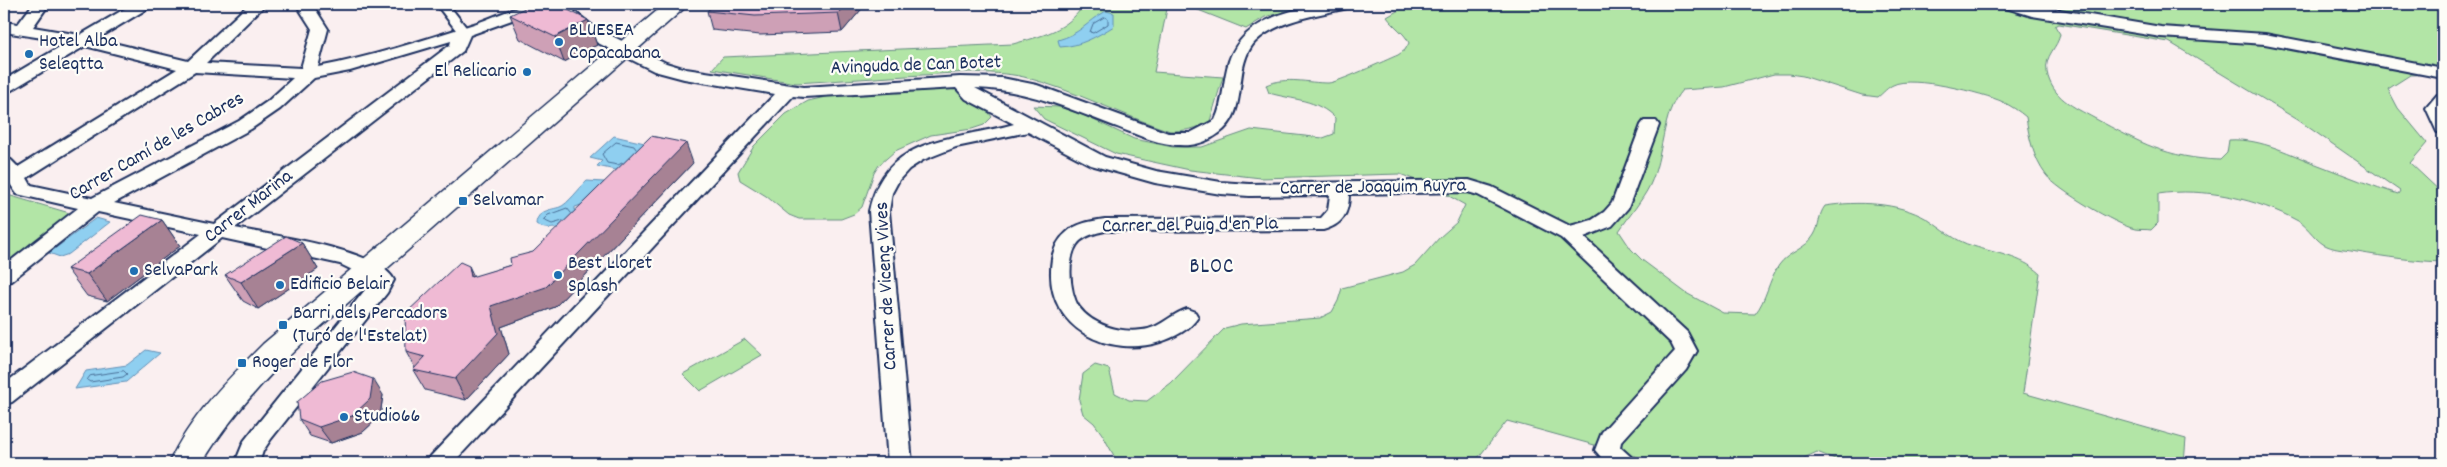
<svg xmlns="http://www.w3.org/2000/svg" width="2447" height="467" font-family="Dekko,sans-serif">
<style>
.green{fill:#b2e5a6;stroke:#668a82;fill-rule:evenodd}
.water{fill:#8fcff0;stroke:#618fb6}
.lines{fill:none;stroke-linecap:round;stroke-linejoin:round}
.shore{stroke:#496f98;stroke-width:1}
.pedestrian-casing{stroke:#1b2f5e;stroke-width:4}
.minor-casing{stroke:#1b2f5e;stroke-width:4}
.secondary-casing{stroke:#1b2f5e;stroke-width:3}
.pedestrian{fill:#fdfcf7;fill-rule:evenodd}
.minor{fill:#fdfcf7;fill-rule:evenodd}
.secondary{fill:#fdfcf7;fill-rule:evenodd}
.wall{fill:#cea0b6;stroke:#1b2f5e}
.shaded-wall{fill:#a78294;stroke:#1b2f5e}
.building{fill:#efbad4;stroke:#1b2f5e}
.poi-dot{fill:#1f6fb2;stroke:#fdfcf7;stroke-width:2}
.labels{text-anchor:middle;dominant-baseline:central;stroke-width:4.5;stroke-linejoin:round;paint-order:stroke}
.poi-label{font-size:20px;fill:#1b2f5e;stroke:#fdfcf7;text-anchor:start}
.street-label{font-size:20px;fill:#1b2f5e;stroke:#fdfcf7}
.neighbourhood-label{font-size:21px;letter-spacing:1px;fill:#1b2f5e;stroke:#fdfcf7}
</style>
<rect width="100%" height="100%" fill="#faeff0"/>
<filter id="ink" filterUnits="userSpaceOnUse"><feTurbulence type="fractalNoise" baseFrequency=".02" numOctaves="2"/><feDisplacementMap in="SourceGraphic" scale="10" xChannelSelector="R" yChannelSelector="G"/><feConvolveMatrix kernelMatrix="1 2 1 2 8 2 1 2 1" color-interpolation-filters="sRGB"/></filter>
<g filter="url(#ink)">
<!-- green -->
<path class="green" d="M1084 4H1168L1154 72 1223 77 1210 121C1197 129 1185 131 1170 131 1121 115 1074 90 1024 77 1007 73 988 73 970 72L796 83 712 69 723 57 1013 44C1041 36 1068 31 1084 4Z
M1183 4H1313L1265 17 1246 29Z
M1409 4H2443V74L2410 75 2388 89 2398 108 2427 143 2410 163 2443 194V262C2414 261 2386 257 2357 252 2347 250 2336 250 2327 246 2316 242 2309 227 2298 221 2258 199 2204 187 2158 194V223L2151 230C2146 229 2140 230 2135 229 2117 225 2057 190 2046 175 2033 158 2029 137 2026 117 2019 111 2011 106 2003 102 1984 93 1911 75 1893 85 1888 87 1883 93 1878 97L1862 95 1803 76 1789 74H1774L1724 87 1682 90C1661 114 1664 156 1650 185 1642 201 1629 216 1619 231L1631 249 1642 260 1686 293 1723 313 1755 314C1767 299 1768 281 1779 265 1788 252 1806 249 1814 235 1820 225 1818 215 1825 206 1857 201 1898 202 1927 219 1942 229 1955 241 1973 246 1998 254 2020 256 2040 273L2023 393 2186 439 2184 463H1845L1817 452 1793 463H1654L1649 460 1507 421 1474 463H1118L1102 434 1094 423 1083 414 1079 400 1083 374 1095 365 1109 369 1115 393 1129 400 1147 401 1171 383 1225 328 1241 324 1320 318 1332 312 1338 301 1342 288 1403 272 1415 265 1440 237 1457 222 1465 205 1431 186 1400 174 1261 178 1190 170 1116 154 1044 119 1033 106 1060 107 1083 115 1134 139 1173 147H1202L1251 130 1323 138 1334 134 1335 118C1317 99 1293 100 1269 93L1266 85C1287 76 1307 83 1328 83 1337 83 1386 60 1398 55L1405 50 1409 43C1405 33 1394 27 1387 17ZM2059 24 2169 42 2298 120 2400 191 2398 194C2372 186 2347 176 2321 166 2291 155 2262 138 2229 140L2227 153 2220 160C2166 158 2141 143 2094 118 2074 107 2052 98 2047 72 2044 55 2058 48 2060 34L2055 26Z
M957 89 987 110 992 117 984 125 972 129 931 135 895 151 879 165 874 173 862 207 854 214 841 219H799L789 215 766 196 740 180 738 172 754 146 786 114 808 101 834 95Z
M4 194 73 214 4 269Z
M745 339 762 355 700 391 683 374Z"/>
<!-- water -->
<path class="water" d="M1106 11 1114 13V26C1096 37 1081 46 1060 47L1058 40C1080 34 1087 22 1106 11Z
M614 136 649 144 620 171 597 166 602 161 590 158Z
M587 181 604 182 600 199 575 207V211L570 225C559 227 546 232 536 224 537 210 551 210 560 207 567 205 581 186 587 181Z
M96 218 110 222 69 254 60 257 49 253Z
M146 350 160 353 126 382 75 389 86 371 127 365Z"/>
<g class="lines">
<!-- shore -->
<path class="shore" d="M1105 17 1108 19V24L1093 33 1090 32 1093 24Z
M622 163 618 165 607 163 602 154 616 142 634 146 636 149
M563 221 552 224 543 220 548 215 567 208 571 213
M124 371 127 374 123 377 90 382 87 380 90 376Z"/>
<defs>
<path id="pedestrian" d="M436 4H448L469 31 467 34H459Z"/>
<path id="minor" d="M33 4H49L33 27 80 35 133 4H152L150 7 97 39 188 61 249 4H266L206 63 301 68 312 29 296 4H312L328 29 318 67C371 57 424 40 474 24 497 16 519 4 543 4L545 6 543 9 470 35 463 51 235 228C270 235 379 249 394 280L387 293 271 439 263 451 259 463H235L244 441 255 427 373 280 340 264 222 238 12 402 4 404V384L201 234 98 212 11 281 4 283V266L78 208 17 194 4 175V158L11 160 18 167 177 69 85 46 10 91 4 92V80L68 42 4 32V22L18 24ZM451 41 450 45 214 224 114 203 251 129 280 109 314 78 350 71ZM195 72 293 78 268 101 239 121 92 198 31 185 27 178Z
M547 4H565L594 27 666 63 686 69 804 87 960 77 1002 78 1037 85 1168 133H1190L1215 120C1224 102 1223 79 1229 61 1245 13 1310 4 1353 4L1351 7C1321 15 1278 19 1255 42 1231 69 1251 112 1218 134 1210 140 1199 144 1190 145 1163 147 1141 136 1117 127 1069 109 1026 89 975 88L1105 157 1156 171 1221 182 1249 184 1469 180 1492 187 1570 226 1592 220 1604 212 1612 203 1641 125 1644 121H1656L1659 125 1628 208 1612 226 1584 237 1687 332 1697 351 1686 370 1621 442 1620 447 1630 456 1634 463H1606L1595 450 1602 432 1675 351 1671 343 1561 238 1478 195 1468 192 1349 194C1349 214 1342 225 1323 230L1105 231C1096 233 1087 235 1080 241 1066 254 1069 292 1079 307 1093 326 1121 333 1142 330 1159 329 1171 314 1187 309L1195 312 1198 317C1191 329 1173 338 1160 342 1109 358 1049 329 1051 271 1051 257 1055 242 1066 233 1076 223 1092 221 1105 219L1321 218 1328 210 1330 195 1249 196 1221 194 1155 183 1091 165 1028 132 956 147 923 160 909 169 899 180 892 193 889 211 912 463H888L869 211C886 134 954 141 1014 124L966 99 956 88 804 97 793 96 453 463H427L431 456 775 94 684 79 654 71 582 35Z
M2001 4H2025L2161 27 2265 34 2443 68V78L2265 44 2161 37 2032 16 2003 7Z
M2443 94V133L2437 132 2426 108 2437 95Z"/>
<path id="secondary" d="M665 4H689L311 335C269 374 232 414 202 463H169C189 418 228 379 263 344Z"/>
</defs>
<!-- pedestrian casing -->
<use href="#pedestrian" class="pedestrian-casing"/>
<!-- minor casing -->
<use href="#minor" class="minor-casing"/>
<!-- secondary casing -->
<use href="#secondary" class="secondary-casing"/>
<!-- pedestrian -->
<use href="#pedestrian" class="pedestrian"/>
<!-- minor -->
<use href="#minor" class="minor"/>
<!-- secondary -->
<use href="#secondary" class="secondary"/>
</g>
<!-- wall -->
<path class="wall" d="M715 4H866L842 32 760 35 712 30 707 11Z
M510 15 588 20 597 45 564 62 520 39Z
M693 163 555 307 501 327 509 354 466 400 425 390 413 370 415 368 406 352 474 277 511 265Z
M162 220 180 246 107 301 87 296 67 269Z
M302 243 318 269 258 309 243 301 225 275Z
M383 395 380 416 363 432 331 443 310 436 299 419Z"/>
<!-- shaded-wall -->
<path class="shaded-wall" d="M846 4H866L842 32 838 13Z
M588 20 597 45 564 62 555 37Z
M686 143 693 163 555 307 501 327 509 354 466 400 455 379 491 306Z
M162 220 180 246 107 301 87 274Z
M302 243 318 269 258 309 241 282Z
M469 266 479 287 471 277Z
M373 379 383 395 380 416 363 432 331 443 319 427Z"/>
<!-- building -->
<path class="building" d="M533 4H556L588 20 555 37 510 15Z
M715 4H846L838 13 755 16 707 11Z
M651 136 686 143 546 287 491 306 498 333 455 379 413 370 425 357 406 352 405 314 460 262 469 266 471 277 511 265 510 258 533 252Z
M142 215 162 220 87 274 67 269Z
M286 236 302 243 241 282 225 275Z
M353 372 373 379 370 399 352 416 319 427 299 419 297 402 322 381Z"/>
</g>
<!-- markers -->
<g class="poi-dot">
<circle cx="559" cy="42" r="5"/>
<circle cx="29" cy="54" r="5"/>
<circle cx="527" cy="72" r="5"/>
<rect x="458" y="196" width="10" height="10" rx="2.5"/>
<circle cx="134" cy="271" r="5"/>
<circle cx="558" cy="275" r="5"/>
<circle cx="280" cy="285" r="5"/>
<rect x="278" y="320" width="10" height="10" rx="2.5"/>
<rect x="237" y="358" width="10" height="10" rx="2.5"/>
<circle cx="344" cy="417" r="5"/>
</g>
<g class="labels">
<!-- poi labels -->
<g class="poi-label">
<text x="569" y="31">BLUESEA<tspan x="569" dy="23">Copacabana</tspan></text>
<text x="39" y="42">Hotel Alba<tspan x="39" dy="23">Seleqtta</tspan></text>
<text x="517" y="72" text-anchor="end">El Relicario</text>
<text x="473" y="201">Selvamar</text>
<text x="568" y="264">Best Lloret<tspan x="568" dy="23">Splash</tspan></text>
<text x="144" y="271">SelvaPark</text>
<text x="290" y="285">Edificio Belair</text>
<text x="293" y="314">Barri dels Percadors<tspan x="293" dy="23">(Turó de l'Estelat)</tspan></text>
<text x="252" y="363">Roger de Flor</text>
<text x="354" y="417">Studio66</text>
</g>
<!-- street labels -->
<g class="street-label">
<text transform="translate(916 66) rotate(-2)">Avinguda de Can Botet</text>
<text transform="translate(157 147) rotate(-30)">Carrer Camí de les Cabres</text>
<text transform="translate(1373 188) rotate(-1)">Carrer de Joaquim Ruyra</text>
<text transform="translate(249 207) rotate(-38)">Carrer Marina</text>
<text transform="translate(1190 226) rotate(-1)">Carrer del Puig d'en Pla</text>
<text transform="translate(887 286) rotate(-93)">Carrer de Vicenç Vives</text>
</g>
<!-- neighbourhood labels -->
<g class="neighbourhood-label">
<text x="1212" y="268">BLOC</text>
</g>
</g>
<!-- margin -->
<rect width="2447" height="467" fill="none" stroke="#fdfcf7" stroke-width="20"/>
<rect x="10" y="10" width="2427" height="447" fill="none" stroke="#1b2f5e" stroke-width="2" filter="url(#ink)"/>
</svg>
